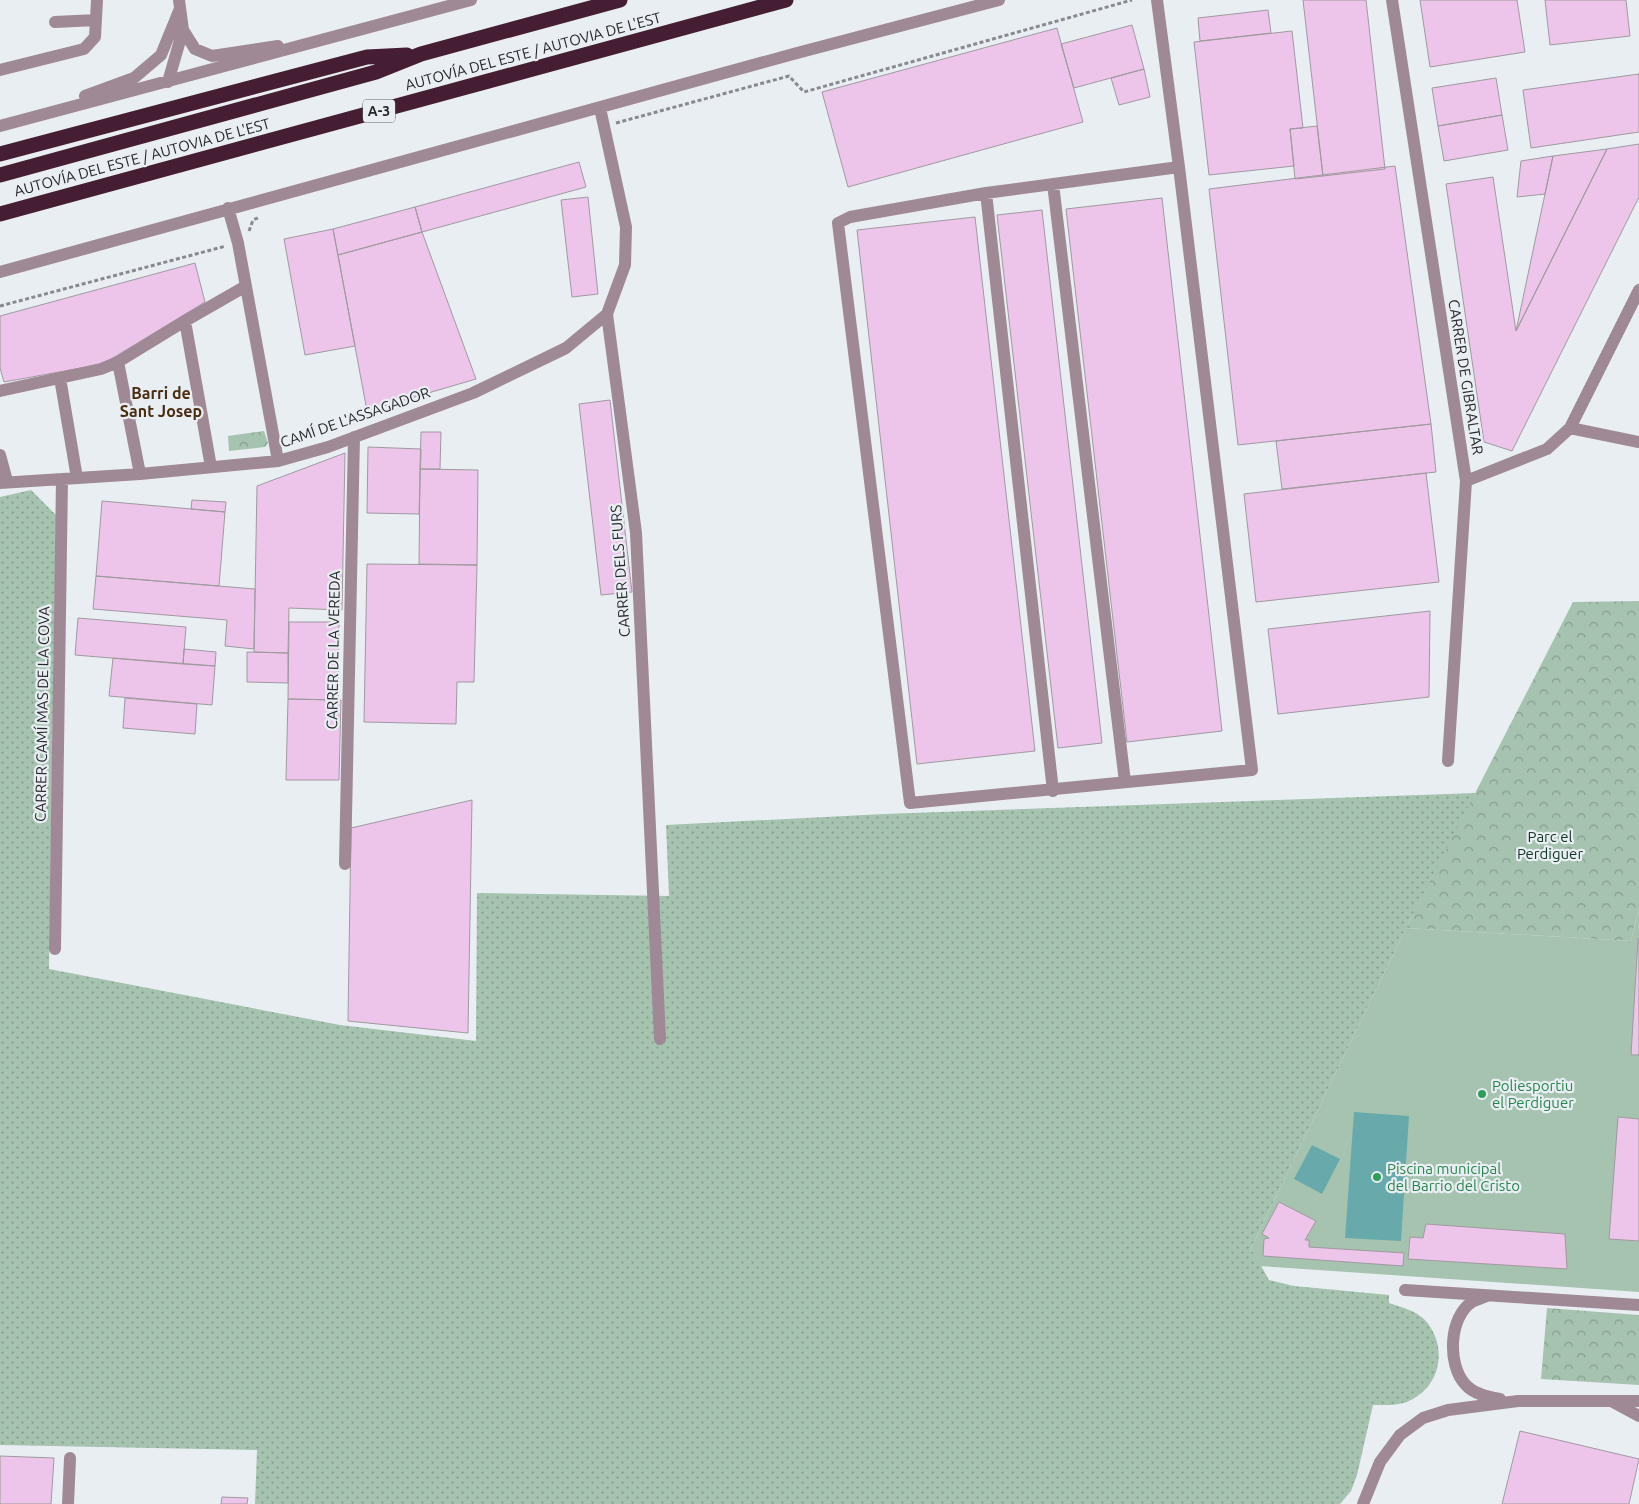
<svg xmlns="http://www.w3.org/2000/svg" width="1639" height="1504" font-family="Ubuntu,sans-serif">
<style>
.grass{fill:url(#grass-dots)}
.park{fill:url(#park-crowns)}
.pitch{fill:#a5c3af}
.water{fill:#68aaab}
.building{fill:#edc4ea;stroke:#9f9a9f}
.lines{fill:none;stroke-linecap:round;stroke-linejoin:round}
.path{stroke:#878a8e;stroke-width:3;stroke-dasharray:4 2.5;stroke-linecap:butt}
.minor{stroke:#9f8994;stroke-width:12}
.highway{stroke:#451e34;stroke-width:15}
.leisure-dot{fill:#2e9e5b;stroke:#e9eef3;stroke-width:2}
.labels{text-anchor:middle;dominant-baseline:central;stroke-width:4.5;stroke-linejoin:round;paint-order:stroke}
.shield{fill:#e9eef3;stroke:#606366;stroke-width:1}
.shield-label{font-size:14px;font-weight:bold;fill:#26272a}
.street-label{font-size:15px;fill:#26272a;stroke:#e9eef3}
.park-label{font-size:15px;fill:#0f3520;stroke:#e9eef3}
.leisure-label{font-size:15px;fill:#27864d;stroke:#e9eef3;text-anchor:start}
.neighbourhood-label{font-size:16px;font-weight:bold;fill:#4a2c10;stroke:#e9eef3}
</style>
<defs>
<pattern id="grass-dots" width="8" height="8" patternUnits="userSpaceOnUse" patternTransform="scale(1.25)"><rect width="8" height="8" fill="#a5c3af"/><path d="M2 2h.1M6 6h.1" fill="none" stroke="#869e8f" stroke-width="1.8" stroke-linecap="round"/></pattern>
<pattern id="park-crowns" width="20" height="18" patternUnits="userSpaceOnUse" patternTransform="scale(1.25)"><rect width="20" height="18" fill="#a5c3af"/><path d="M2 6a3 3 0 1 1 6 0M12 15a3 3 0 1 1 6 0" fill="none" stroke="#869e8f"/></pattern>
</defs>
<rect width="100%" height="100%" fill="#e9eef3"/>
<!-- grass -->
<path class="grass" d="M31 490 56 515 49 969 340 1025 476 1041 477 893 669 896 666 825 884 814 1476 793 1406 928 1251 1248 1269 1280 1294 1286 1389 1295V1303C1401 1307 1414 1310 1424 1319 1448 1344 1442 1385 1411 1400 1400 1406 1385 1405 1373 1405L1357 1475 1351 1491 1340 1504H255L257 1450 0 1445V497Z"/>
<!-- park -->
<path class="park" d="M264 431 268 443 265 447 229 451 228 436Z
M1639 601V907L1631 941 1406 928 1573 602Z
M1547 1308 1639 1315V1385L1541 1379Z"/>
<!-- pitch -->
<path class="pitch" d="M1639 907V1292L1260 1266 1251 1248 1406 928 1631 941Z"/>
<!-- water -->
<path class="water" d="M1354 1112 1409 1116 1401 1241 1345 1238Z
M1312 1145 1340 1159 1322 1194 1294 1179Z"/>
<!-- building -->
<path class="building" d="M1303 0H1366L1385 169 1323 176Z
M1420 0H1517L1525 52 1430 67Z
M1545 0H1626L1630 36 1550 45Z
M1268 10 1271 33 1200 41 1198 18Z
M1132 25 1144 69 1074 88 1061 44Z
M1057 28 1083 122 848 187 822 92Z
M1292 31 1303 128 1290 129 1294 166 1209 175 1194 42Z
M1144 69 1150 97 1119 105 1111 78Z
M1639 74V132L1531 148 1523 90Z
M1496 78 1502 115 1438 126 1432 88Z
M1502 115 1508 150 1444 161 1438 126Z
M1317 126 1323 176 1295 179 1290 129Z
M1639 144V197L1512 451 1484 442 1446 184 1493 177 1516 331 1607 149Z
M1607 149 1516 331 1553 156Z
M1553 156 1545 194 1517 197 1521 161Z
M579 162 586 187 422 232 415 207Z
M1395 166 1431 424 1238 445 1209 189Z
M588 197 598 294 572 297 561 200Z
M1162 198 1222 731 1127 742 1066 209Z
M415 207 422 232 338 255 333 229Z
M1042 210 1102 743 1058 748 997 215Z
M975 217 1035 751 917 764 857 230Z
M333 229 355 346 305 355 284 239Z
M422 232 476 379 367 411 338 255Z
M195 263 205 302 103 364 4 382 0 368V316Z
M610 400 632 592 601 595 579 404Z
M1431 424 1436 472 1282 489 1276 441Z
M421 432H441L440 469H420Z
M368 447 421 449 419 514 367 513Z
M345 453 342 610 289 608 288 653 254 652 257 486Z
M420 469 478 470 477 565 419 564Z
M1426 473 1439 582 1256 602 1244 494Z
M192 500 226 502 225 512 191 509Z
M102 501 225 512 219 586 96 576Z
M367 564 477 565 474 682H457L456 724 364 722Z
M96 576 255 589 254 649 225 646 227 620 93 609Z
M1430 611 1429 697 1278 714 1268 629Z
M78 618 186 627 183 664 75 655Z
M289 622H339L338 700 288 699Z
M184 649 216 652 215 666 183 664Z
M247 652 288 653V683L247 682Z
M113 658 215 666 212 705 109 696Z
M125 698 197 704 195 734 123 728Z
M288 699 341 700 339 780H286Z
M472 800 468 1033 348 1021 351 828Z
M1638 939H1639V1055H1631Z
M1618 1117 1639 1119V1241L1609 1239Z
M1279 1202 1316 1221 1305 1240H1309V1247L1404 1253 1403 1266 1263 1256 1264 1239 1269 1238 1262 1234Z
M1426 1224 1565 1234 1567 1269 1408 1259 1410 1237 1423 1238Z
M1520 1431 1639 1459 1629 1504H1502Z
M0 1456 54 1458 51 1504H0Z
M222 1497 248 1498 247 1504H221Z"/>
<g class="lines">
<!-- path -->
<path class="path" d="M616 123 789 76 804 92 1132 0
M249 231 253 220 260 217
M0 306 226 246"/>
<!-- minor -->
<path class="minor" d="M179 0 183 30 195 49 212 56 278 46
M1157 0 1179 167 1252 770 910 803 838 223 850 217 986 193 1179 167
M1392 0 1466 481 1448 761
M55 22 96 20
M0 70 84 49 95 37 97 0
M168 82 183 30
M85 96 134 78 161 55 179 11
M600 108 626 227 625 265 607 314 636 533 660 1039
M0 126 471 0
M1053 184 1125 782
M986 193 1053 791
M228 208 238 243 278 461
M0 272 797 53 999 0
M185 321 211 467
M118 362 140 474
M60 378 77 478
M0 391 101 369 118 362 185 321 246 286
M1570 428 1639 442
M0 455 7 481
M1466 481 1547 449 1570 428 1639 290
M0 483 140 474 278 461 328 447 473 393 566 348 607 314
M345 864 354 437
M55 949 62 479
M1405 1290 1639 1305
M1487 1296C1482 1298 1476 1300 1472 1302 1449 1317 1447 1364 1465 1384 1473 1394 1488 1397 1500 1399
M1613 1402 1639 1416
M68 1504 70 1458
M1363 1504 1380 1462 1400 1435 1423 1418 1448 1410 1518 1401H1639"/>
<!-- highway -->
<path class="highway" d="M0 154 367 57 407 55
M0 175 376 72 421 54 620 0
M0 214 786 0"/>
</g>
<!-- markers -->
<g class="leisure-dot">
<circle cx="1482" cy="1094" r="5"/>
<circle cx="1377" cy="1177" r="5"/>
</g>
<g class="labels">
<!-- shield labels -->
<rect class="shield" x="363" y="99.5" width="32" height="23" rx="4"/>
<g class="shield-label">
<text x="379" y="111">A-3</text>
</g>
<!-- street labels -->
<g class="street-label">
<text transform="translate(533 51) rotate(-15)">AUTOVÍA DEL ESTE / AUTOVIA DE L'EST</text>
<text transform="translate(142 157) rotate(-15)">AUTOVÍA DEL ESTE / AUTOVIA DE L'EST</text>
<text transform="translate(1466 377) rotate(81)">CARRER DE GIBRALTAR</text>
<text transform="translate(355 417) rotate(-19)">CAMÍ DE L'ASSAGADOR</text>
<text transform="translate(620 571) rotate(-94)">CARRER DELS FURS</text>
<text transform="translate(333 650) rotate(-89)">CARRER DE LA VEREDA</text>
<text transform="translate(42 714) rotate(-89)">CARRER CAMÍ MAS DE LA COVA</text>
</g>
<!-- park labels -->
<g class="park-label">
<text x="1550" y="836">Parc el<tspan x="1550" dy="17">Perdiguer</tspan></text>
</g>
<!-- leisure labels -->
<g class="leisure-label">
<text x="1492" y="1085">Poliesportiu<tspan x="1492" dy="17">el Perdiguer</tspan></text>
<text x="1387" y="1168">Piscina municipal<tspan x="1387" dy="17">del Barrio del Cristo</tspan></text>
</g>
<!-- neighbourhood labels -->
<g class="neighbourhood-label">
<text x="161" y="393">Barri de<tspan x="161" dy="18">Sant Josep</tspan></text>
</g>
</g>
</svg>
